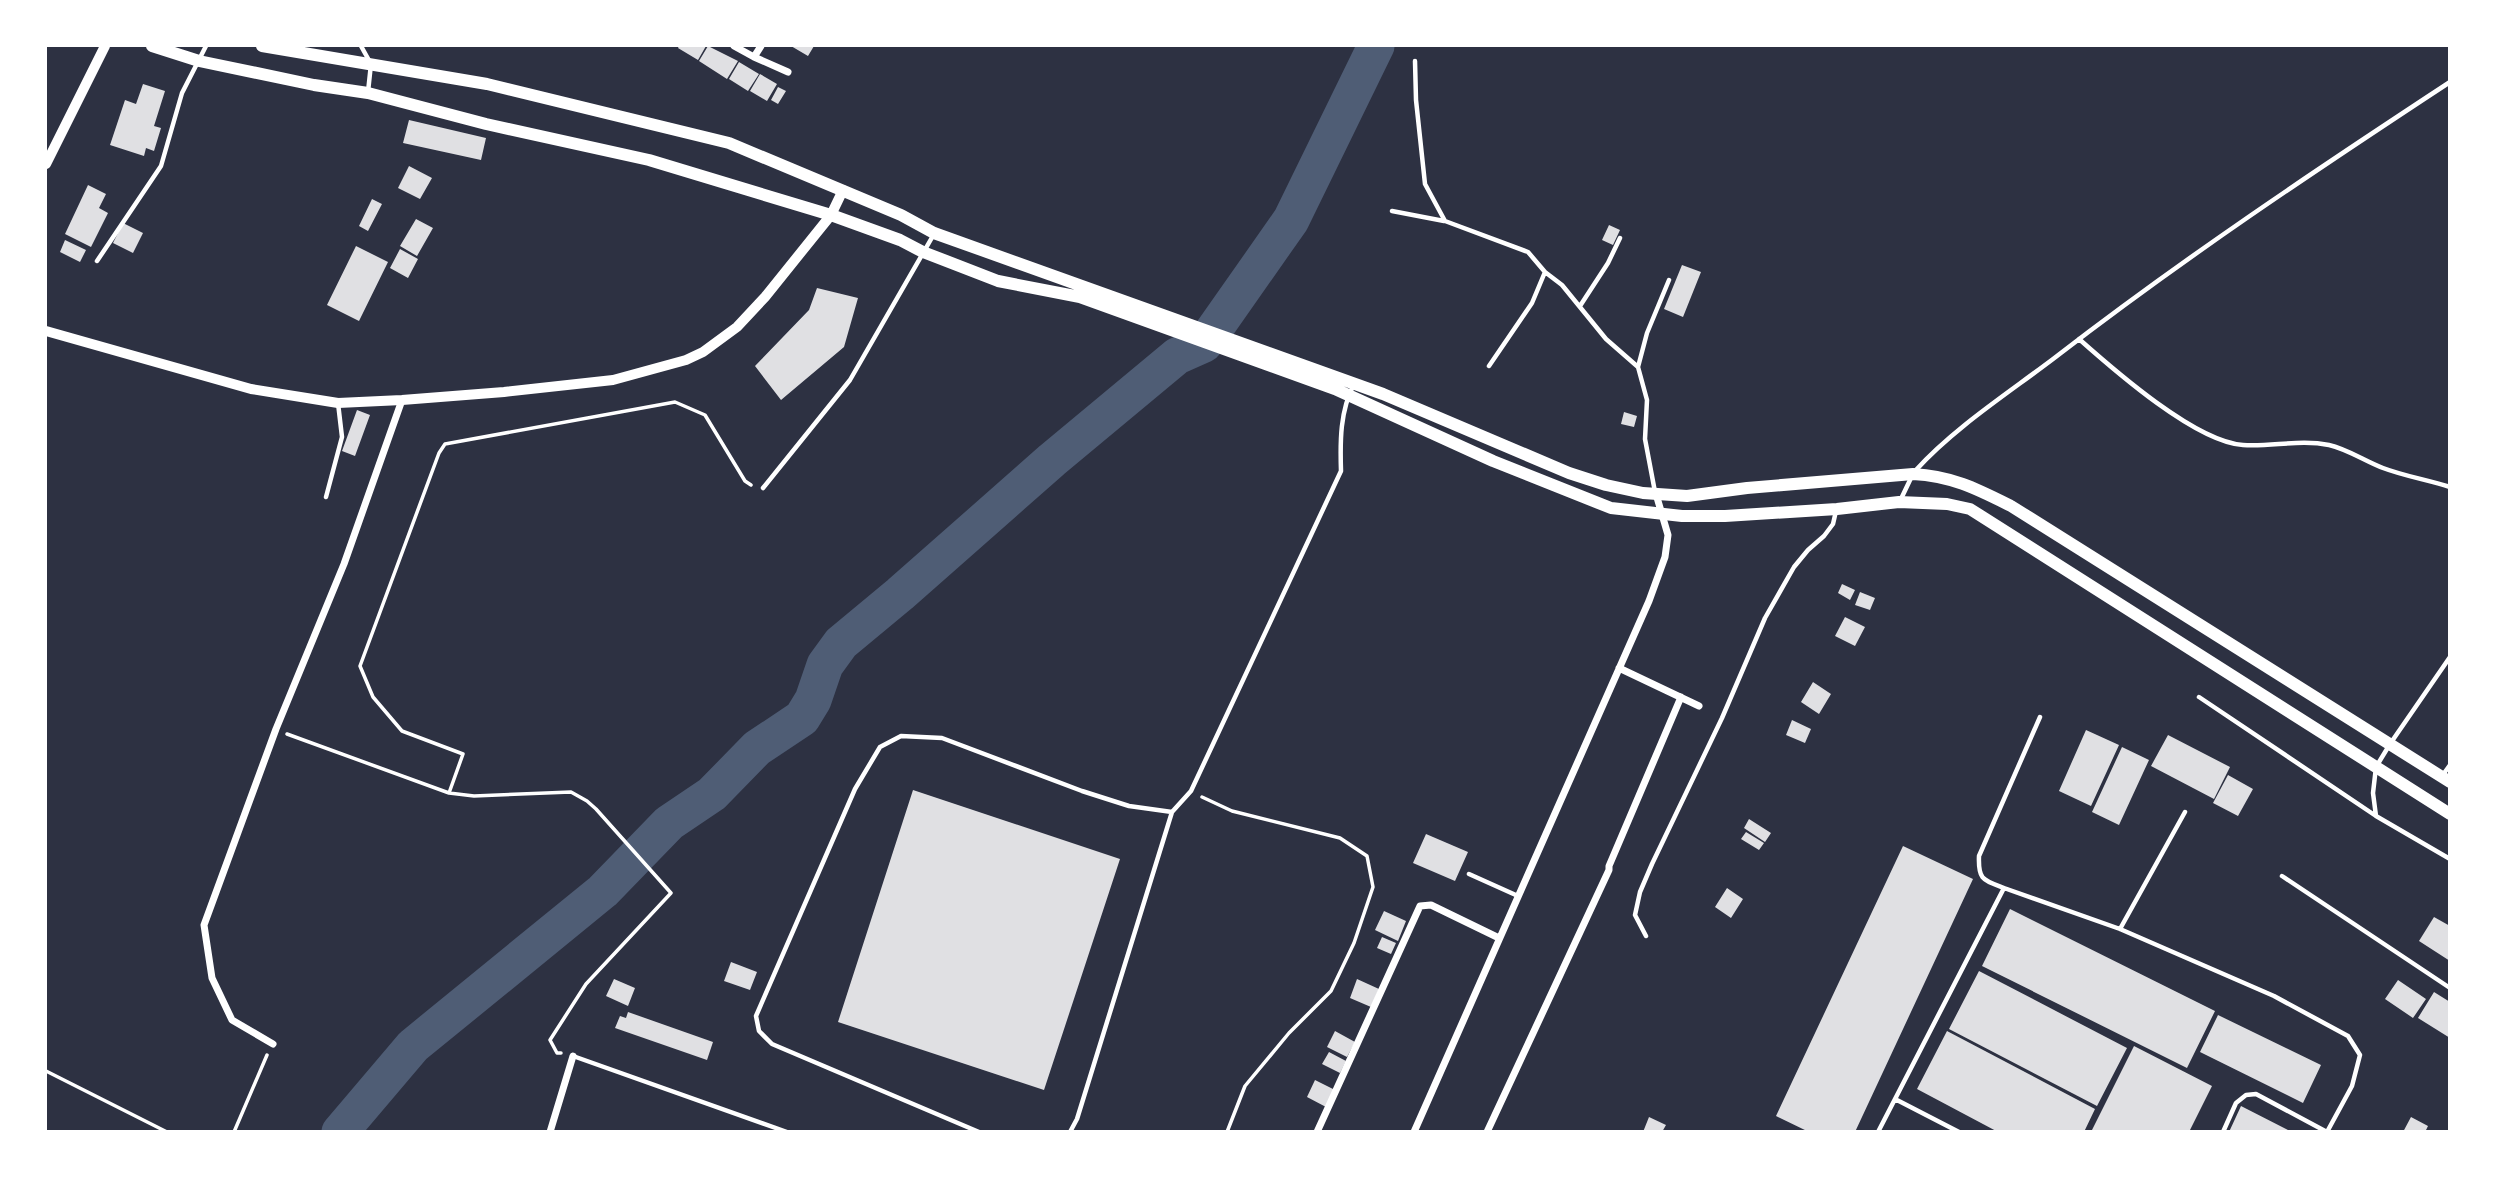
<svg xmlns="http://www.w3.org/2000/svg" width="2495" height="1177" font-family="'Asap Condensed',sans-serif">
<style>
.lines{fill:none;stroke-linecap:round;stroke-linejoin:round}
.river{stroke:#4f5d75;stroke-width:37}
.building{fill:#e0e0e3}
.path{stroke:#fff;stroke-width:3.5}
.service{stroke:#fff;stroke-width:4.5}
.minor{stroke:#fff;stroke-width:7}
.tertiary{stroke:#fff;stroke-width:10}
.secondary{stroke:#fff;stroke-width:12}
</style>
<rect width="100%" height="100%" fill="#2d3142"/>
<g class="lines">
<!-- river -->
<path class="river" d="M340 1132 413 1046 603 891 669 823 712 794 757 748 802 718 813 700 825 665 841 643 900 594 1052 460 1177 356 1204 344 1291 220 1376 46"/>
</g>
<!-- building -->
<path class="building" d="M679 46H706L698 60 678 48Z
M708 46 738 61 727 79 699 61Z
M791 46H814L808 56Z
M739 62 759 74 748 91 729 79Z
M760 74 777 84 767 101 750 91Z
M143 84 165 91 154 126 161 128 154 151 146 148 144 156 110 145 125 100 136 104Z
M778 87 786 91 778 104 771 100Z
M409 120 486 138 481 160 403 143Z
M409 166 432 178 420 199 398 188Z
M88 185 106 194 99 208 108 213 91 247 65 234Z
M372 199 382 204 368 231 359 226Z
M416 219 433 228 417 256 400 246Z
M123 223 143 233 133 253 113 243Z
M1609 225 1620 230 1613 245 1602 240Z
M65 240 86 250 80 262 60 252Z
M356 246 388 262 359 321 327 305Z
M400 249 418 259 408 278 390 268Z
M1682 265 1701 272 1683 317 1664 309Z
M817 288 858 298 844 347 781 400 755 366 809 310Z
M357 410 370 415 355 456 342 451Z
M1624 412 1637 416 1634 427 1621 424Z
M1842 584 1855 590 1850 600 1838 593Z
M1860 592 1875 598 1870 610 1855 605Z
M1845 617 1865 627 1855 646 1835 636Z
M1813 682 1831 694 1819 714 1801 702Z
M1792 720 1811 729 1805 743 1786 735Z
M2086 730 2119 745 2091 806 2059 791Z
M2168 735 2230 767 2214 799 2151 766Z
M2122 747 2149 760 2119 825 2092 812Z
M2228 775 2253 789 2238 816 2213 803Z
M913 790 1120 859 1044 1090 838 1022Z
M1749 819 1771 833 1765 842 1744 828Z
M1746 832 1764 843 1759 850 1741 839Z
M1426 834 1468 852 1455 881 1413 863Z
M1903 846 1973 879 1855 1132H1809L1776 1116Z
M1727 888 1743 899 1731 918 1715 907Z
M2010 909 2215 1011 2187 1068 1982 966Z
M1384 911 1406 921 1398 941 1375 930Z
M2434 917 2450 926V961L2419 941Z
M1382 937 1396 943 1391 954 1377 948Z
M731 962 757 972 750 990 724 981Z
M1979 971 2127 1048 2097 1106 1949 1029Z
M614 979 635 988 628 1006 606 996Z
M1357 979 1379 989 1371 1007 1350 998Z
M2398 980 2426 999 2413 1018 2385 999Z
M2434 992 2450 1002V1038L2418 1018Z
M628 1012 713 1042 707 1060 615 1028 620 1016 626 1018Z
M2218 1015 2321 1065 2303 1103 2200 1052Z
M1335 1031 1355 1042 1347 1057 1327 1047Z
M1947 1031 2095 1109 2084 1132H1998L1917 1089Z
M2134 1046 2212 1086 2189 1132H2091Z
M1329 1052 1346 1061 1340 1073 1322 1064Z
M1315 1080 1335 1090 1326 1107 1307 1097Z
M2241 1106 2292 1132H2229Z
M1649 1117 1666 1125 1662 1132H1643Z
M2411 1117 2428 1126 2425 1132H2403Z"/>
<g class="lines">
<!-- path -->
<path class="path" d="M287 734 449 793 474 796 571 792 587 801 596 809 671 893 586 984 550 1040 557 1053H561
M449 793 463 754 402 731 373 697 360 666 439 453 445 444 675 402 705 415 745 481 751 485
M1202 797 1232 811 1340 838 1367 856 1373 887 1354 943 1331 991 1289 1033 1245 1086 1227 1132
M46 1071 167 1132
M234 1132 267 1055"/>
<!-- service -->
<path class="service" d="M361 46 371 64 368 92
M1415 61 1416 100 1425 184 1445 221 1528 252 1545 272 1532 303 1489 366
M1392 211 1444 221
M97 261 161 166 182 93 206 46
M1545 272 1562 285 1606 339 1638 367 1647 400 1645 439 1655 492
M1580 306 1608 263 1620 238
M2079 339C2115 371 2196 442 2243 445 2272 447 2300 439 2329 445 2347 449 2365 461 2383 468 2404 476 2428 480 2450 487
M1638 367 1647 333 1669 280
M1916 470C1955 427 2010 392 2057 356 2184 258 2316 170 2450 82
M763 488 850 380 934 234
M326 497 342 437 338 403
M1900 501 1911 478
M2199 697 2376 816 2373 793 2376 767 2390 744 2450 657
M2442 776 2450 765
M2376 816 2450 859
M1469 874 1518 896
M2282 876 2450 988
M2004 888C1983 880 1978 880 1979 856L2040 717
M2120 929 2185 812
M1646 936 1635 915 1640 892 1652 864 1722 718 1765 618 1794 567 1808 550 1824 536 1833 524 1836 511
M573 1056 787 1132
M1895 1099 1959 1132
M979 1132 772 1044 759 1031 756 1016 855 789 880 747 901 736 942 738 1082 791 1129 806 1172 812 1191 791 1341 471C1340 441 1340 411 1354 384
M1070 1132 1077 1119 1172 812
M1878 1132 2004 888 2120 929 2274 996 2348 1036 2360 1055 2352 1086 2327 1132
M2223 1132 2236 1103 2246 1095 2256 1094 2327 1132"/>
<!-- minor -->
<path class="minor" d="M734 46 754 57 788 72
M754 57 761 46
M1619 668 1699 706
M273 1044 232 1020 212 978 204 925 276 729 344 564 402 400
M550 1132 573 1056
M1317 1132 1420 906 1431 905 1499 938
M1414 1132 1649 601 1665 557 1668 535 1656 494
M1487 1132 1609 870V866L1681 697"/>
<!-- tertiary -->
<path class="tertiary" d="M46 164 105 46
M46 331 251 389 338 403 402 400 504 392 613 380 686 360 703 352 737 327 765 297 831 215 843 190"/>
<!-- secondary -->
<path class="secondary" d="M152 46 199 61 314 85 368 93 486 124 649 160 831 215 900 240 923 252 998 281 1080 297 1335 389 1493 461 1611 508 1682 516H1725L1837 509 1899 502 1947 504 1970 509 2450 814
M262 46 487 84 729 143 901 215 934 233 1383 394 1569 473 1606 485 1643 493 1687 496 1747 488 1913 474C1952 476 1977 489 2011 506L2450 782"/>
</g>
<!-- border -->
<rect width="2495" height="1177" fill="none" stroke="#ffffff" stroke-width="94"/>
</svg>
